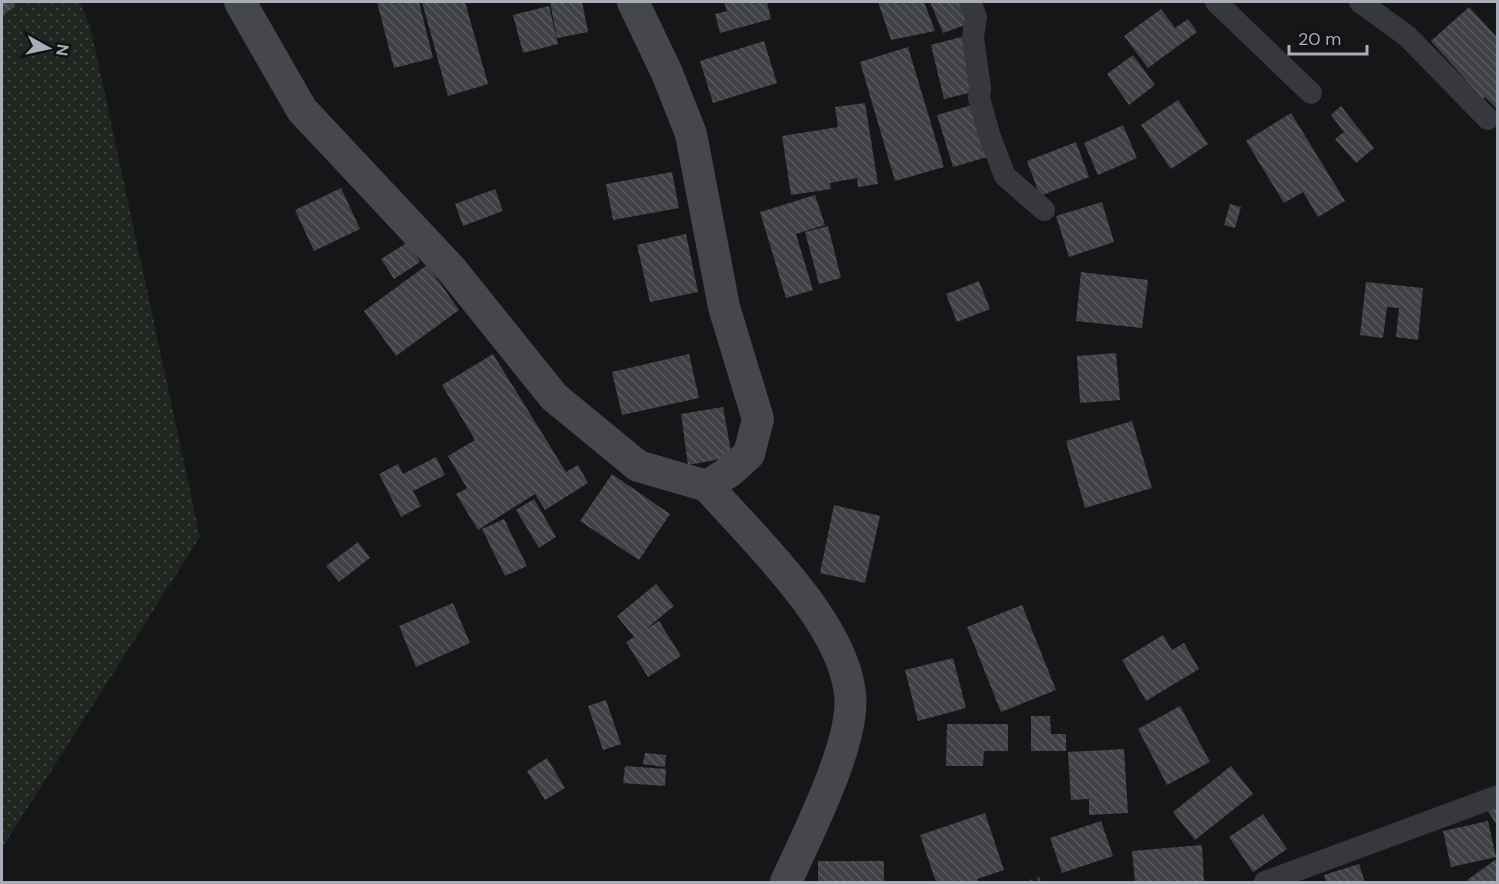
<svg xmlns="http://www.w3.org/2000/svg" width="1499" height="884" font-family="'DM Sans',sans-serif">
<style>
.grass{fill:url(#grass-dots)}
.building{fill:url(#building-back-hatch)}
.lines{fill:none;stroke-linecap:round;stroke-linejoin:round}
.path{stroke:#3d3f44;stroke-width:4;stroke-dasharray:3 4.5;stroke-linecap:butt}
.street{stroke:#37383d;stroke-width:22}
.secondary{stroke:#45474d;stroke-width:32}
</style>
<defs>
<pattern id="grass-dots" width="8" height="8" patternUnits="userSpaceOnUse" patternTransform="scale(1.5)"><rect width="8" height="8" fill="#1e261f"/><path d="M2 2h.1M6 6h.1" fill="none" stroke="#3c433d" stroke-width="1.8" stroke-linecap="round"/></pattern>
<pattern id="building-back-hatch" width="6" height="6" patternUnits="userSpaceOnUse" patternTransform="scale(1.5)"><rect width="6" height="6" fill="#404145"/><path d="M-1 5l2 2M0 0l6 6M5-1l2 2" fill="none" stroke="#595a5e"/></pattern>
</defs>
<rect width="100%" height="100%" fill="#161618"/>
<!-- grass -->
<path class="grass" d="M2 2H79L90 25 200 537 2 848Z"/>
<!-- building -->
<path class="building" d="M2 2H12L15 7 2 15Z
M377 2H419L433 58 394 68Z
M422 2H465L488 84 448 96Z
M550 2H582L588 32 557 38Z
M724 2H767L771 19 720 33 715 14 727 11Z
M878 2H924L935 31 891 40Z
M930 2H963L971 23 943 33Z
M549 6 558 44 523 53 513 15Z
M1469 7 1498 38V110L1485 97 1483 99 1431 41Z
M1161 9 1175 28 1188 19 1197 32 1148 68 1124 36Z
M965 36 977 91 944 99 931 45Z
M764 41 777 83 713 103 700 61Z
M908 47 944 167 895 181 860 62Z
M1133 55 1155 85 1129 105 1107 74Z
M1178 100 1208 144 1171 169 1141 125Z
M865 103 878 184 858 187 857 178 830 183 831 189 791 195 782 136 838 127 835 107Z
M972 105 987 157 953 167 937 115Z
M1341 106 1374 148 1356 163 1335 139 1344 132 1331 115Z
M1291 113 1345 201 1318 217 1303 192 1284 203 1246 141Z
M1123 125 1137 158 1098 175 1084 143Z
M1076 142 1089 177 1040 196 1027 161Z
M672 172 679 208 613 220 606 184Z
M341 188 360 229 314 251 295 210Z
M495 189 503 211 463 226 455 204Z
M815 195 825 225 796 234 813 290 786 298 760 212Z
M1102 202 1114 242 1069 257 1056 216Z
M1230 204 1241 207 1235 228 1224 225Z
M828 226 841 278 819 284 805 232Z
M686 234 698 292 650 302 637 245Z
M408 242 420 262 394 279 381 259Z
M427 265 459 310 396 356 364 311Z
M1081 272 1148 280 1142 328 1076 321Z
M979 281 990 309 957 322 946 294Z
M1366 282 1423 288 1418 340 1396 337 1399 308 1387 307 1383 338 1360 335Z
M1116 353 1120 400 1080 403 1077 356Z
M493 354 566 472 578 465 588 483 545 510 535 494 478 530 456 494 467 488 448 456 475 440 442 385Z
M689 354 699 398 622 415 612 372Z
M723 407 732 457 688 465 681 414Z
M1132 421 1152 488 1085 508 1066 441Z
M436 457 445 475 413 491 421 506 401 517 379 474 398 464 403 474Z
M612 474 670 514 639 560 580 521Z
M534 499 556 537 539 548 516 510Z
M834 505 880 516 865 583 820 573Z
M504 519 527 566 505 576 482 529Z
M358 542 370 558 339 582 326 566Z
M656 584 674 606 646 629 659 621 681 656 648 677 626 642 634 637 617 616Z
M453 603 470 643 416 667 399 626Z
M1022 605 1056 690 1001 712 967 627Z
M1163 635 1172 650 1184 643 1199 669 1146 701 1122 660Z
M953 658 966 708 918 721 905 670Z
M606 700 621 744 603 750 588 706Z
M1180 706 1210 762 1167 785 1138 729Z
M1031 716H1050L1051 734H1066V751H1031Z
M947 724H1008V751H984L983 766H946Z
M1124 749 1128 813 1089 815V799L1071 800 1068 752Z
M645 753 666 755 665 767 643 764Z
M547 758 565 788 545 800 527 771Z
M625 766 666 769 665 786 623 783Z
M1231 766 1253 794 1195 840 1173 812Z
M1498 805V827L1488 811Z
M985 813 1004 870 977 879 978 882H936L920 835Z
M1263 814 1287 849 1253 872 1229 837Z
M1101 821 1113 856 1062 873 1050 838Z
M1488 821 1496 857 1451 867 1443 831Z
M1202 845 1204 882H1135L1132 851Z
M1498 858V882H1470L1467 880Z
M818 861H884V882H818Z
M1359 864 1365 882H1326L1324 875Z"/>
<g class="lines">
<!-- path -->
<path class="path" d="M1030 882 1042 878"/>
<!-- street -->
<path class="street" d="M970 2 976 17 973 37 980 88 979 98 990 137 1005 176 1044 210
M1216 2 1311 93
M1360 2 1407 36 1488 119
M1265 882 1498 796"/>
<!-- secondary -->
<path class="secondary" d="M240 2 302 110 452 270 554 397 638 466 707 486 729 472 749 454 758 419 724 307 691 134 667 73 633 2
M707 486C754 539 843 622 850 694 856 741 806 837 786 882"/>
</g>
<!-- border -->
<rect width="1499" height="884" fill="none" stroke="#a8adb8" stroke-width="6"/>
<!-- north arrow -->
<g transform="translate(48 48) rotate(98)" stroke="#111113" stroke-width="4.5" paint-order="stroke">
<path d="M0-4.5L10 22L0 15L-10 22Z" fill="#a8adb8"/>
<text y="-9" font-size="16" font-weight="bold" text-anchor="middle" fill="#a8adb8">N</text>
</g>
<!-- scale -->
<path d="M1289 45v9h78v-9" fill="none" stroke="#a8adb8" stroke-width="3"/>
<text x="1298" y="45" font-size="18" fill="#a8adb8" stroke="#111113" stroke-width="4.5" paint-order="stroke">20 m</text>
</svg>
